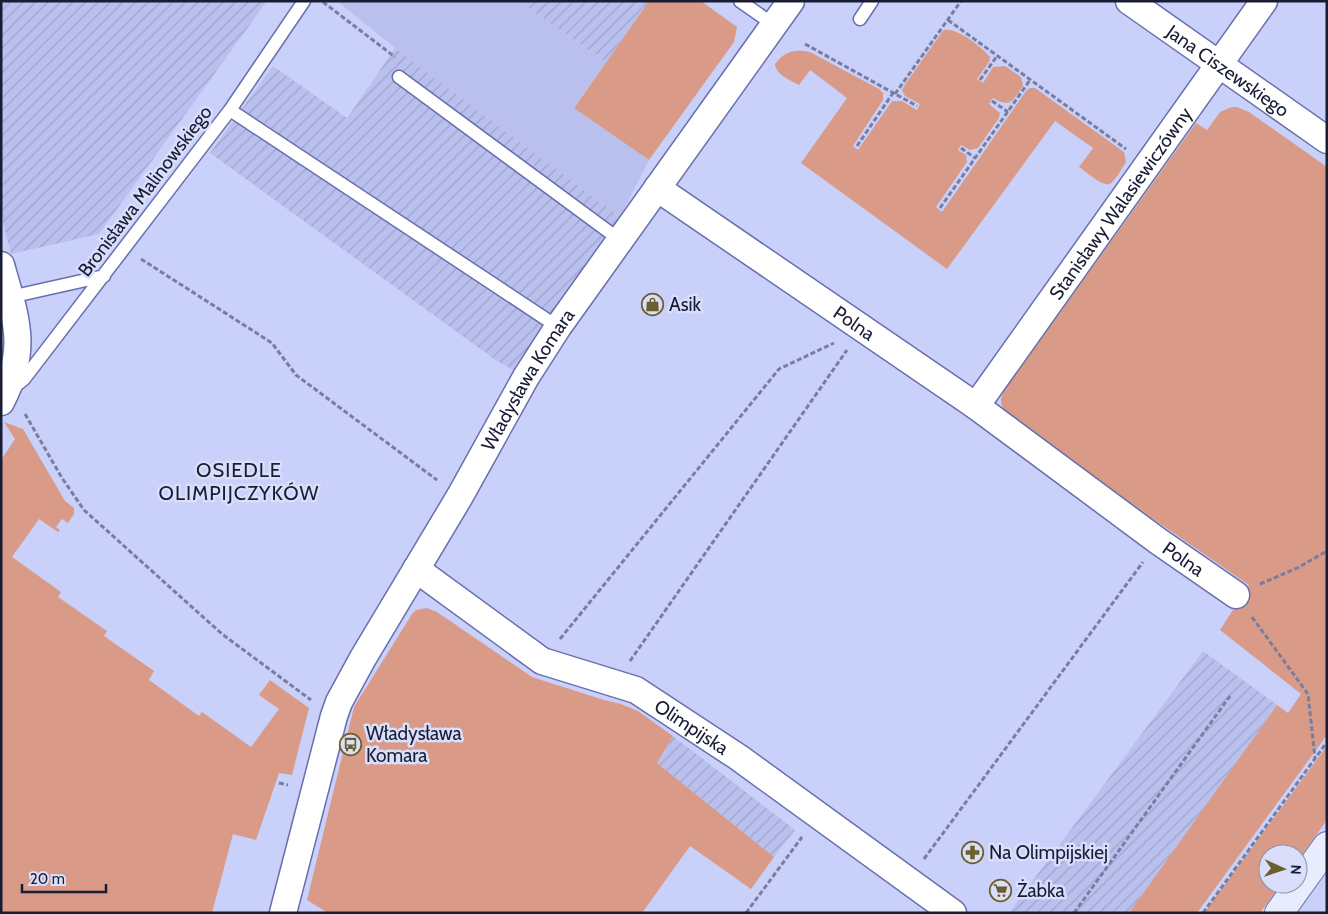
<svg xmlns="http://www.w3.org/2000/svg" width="1328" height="914" font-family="Cabin,sans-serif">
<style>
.built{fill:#b9c0ed}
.industrial{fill:url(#industrial-furrows)}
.green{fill:#d99b88}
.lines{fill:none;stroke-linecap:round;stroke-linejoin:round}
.service-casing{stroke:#676fad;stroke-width:15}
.minor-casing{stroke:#676fad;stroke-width:29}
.secondary-casing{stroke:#676fad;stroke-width:30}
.path{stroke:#797ea0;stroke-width:3;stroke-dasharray:5 2.5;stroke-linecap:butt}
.service{stroke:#fff;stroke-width:12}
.minor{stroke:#fff;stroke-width:26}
.secondary{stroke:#e9ecfd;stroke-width:28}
.labels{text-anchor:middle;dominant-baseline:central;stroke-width:5;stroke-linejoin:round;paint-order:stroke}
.street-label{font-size:19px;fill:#191c35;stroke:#d9defa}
.poi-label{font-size:19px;fill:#191c35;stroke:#d9defa;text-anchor:start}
.neighbourhood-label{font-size:20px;letter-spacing:1px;fill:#191c35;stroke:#d9defa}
</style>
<defs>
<pattern id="industrial-furrows" width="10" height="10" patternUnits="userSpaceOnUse" patternTransform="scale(1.25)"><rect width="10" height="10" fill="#b9c0ed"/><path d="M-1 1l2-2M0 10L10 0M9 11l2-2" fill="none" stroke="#9ea4cc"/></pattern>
</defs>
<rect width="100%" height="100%" fill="#c9d0f9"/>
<!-- built -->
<path class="built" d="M337 1H518L606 62 574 107 649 160 620 217 395 48Z"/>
<!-- industrial -->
<path class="industrial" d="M1 1H267L99 234 11 254 1 215Z
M518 1H649L606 62Z
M395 48 620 217 540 330 515 371 497 361 210 153 273 66 347 118Z
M1203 651 1277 705 1129 913H1009Z
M673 736 795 830 774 857 657 763Z"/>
<!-- green -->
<path class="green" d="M649 1H701L737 27 734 42 649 160 574 108Z
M944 30C959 28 981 47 990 57L989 62 977 79 983 83 993 67 1005 66 1021 77 1023 86C1013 100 1011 109 993 98L989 104 1000 113 999 118 978 148 970 150 961 145 958 150 966 155 967 162 936 207 942 212 1026 91 1030 88H1035L1117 147 1124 152 1126 162C1122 168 1117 178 1111 183 1104 189 1086 171 1079 167L1093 148 1055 121 947 269 801 163 847 98 810 70 799 85C790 80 776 75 775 64 785 51 794 49 810 52L879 89 883 93V100L853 146 858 150 892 101H902L917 110 920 104 905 96 902 90 904 86 942 32Z
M1232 107H1237L1249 112 1327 167V735L1197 913H1129L1277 705 1288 713 1301 694 1220 630 1249 585 1011 421C1000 406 997 401 1008 385L1196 123 1207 130 1220 112Z
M4 422 23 429 65 501 74 508V514L68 523 62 519 56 527 60 530 58 532 39 519 12 557 61 592 58 597 107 631 104 636 154 671 149 680 199 716 202 712 251 747 279 709 259 695 270 680 309 708 292 775 279 773 256 840 233 834 212 913H1V460L15 439Z
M427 608 437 612 532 677 604 700 621 704 638 711 673 736 657 763 774 857 751 889 690 846 642 913H328L307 900 354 707 412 614 416 610Z
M1327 746V820L1298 860V854H1268V884H1281L1260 913H1204Z"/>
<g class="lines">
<defs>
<path id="service" d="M740 1 774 25
M860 19 872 1
M399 77 620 240
M230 110 558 327
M10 297 104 276
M13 388 24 379 230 110 304 1"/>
<g id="minor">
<path id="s1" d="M1129 1 1327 140"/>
<path id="s2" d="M657 188 976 406 1158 541 1236 595"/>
<path d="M1 265C16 319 29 348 1 402"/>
<path id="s3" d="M976 406 1264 1"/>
<path id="s4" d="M416 569 542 661 636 690 738 757 953 913"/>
<path id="s5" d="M283 913 334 716 339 702 363 658 460 496 526 377 558 327 791 1"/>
</g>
<path id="secondary" d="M1279 913 1327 846"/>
</defs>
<!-- service casing -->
<use href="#service" class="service-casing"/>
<!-- minor casing -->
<use href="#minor" class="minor-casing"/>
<!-- secondary casing -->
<use href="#secondary" class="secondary-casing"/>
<!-- path -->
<path class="path" d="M323 2 395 57
M948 20 1126 149
M805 44 917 106
M980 80 997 56
M895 94 961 1
M992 101 1008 112
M857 146 893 93
M961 148 975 158
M940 208 1030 80
M141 259 272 343 296 375 437 480
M25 414 62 478 84 510 222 634 311 700
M1260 584 1299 567 1327 551
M1252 617 1308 694 1315 758
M560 639 779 369 834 343
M630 661 847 350
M279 783 288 785
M924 859 1143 562
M746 913 802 837
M1074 913 1230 696
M1203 913 1327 742"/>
<!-- service -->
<use href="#service" class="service"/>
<!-- minor -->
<use href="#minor" class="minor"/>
<!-- secondary -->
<use href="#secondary" class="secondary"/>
</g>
<!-- icons -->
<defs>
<symbol id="shop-ring" viewBox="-11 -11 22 22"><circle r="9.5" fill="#d9defa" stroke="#6b602d" stroke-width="1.5"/><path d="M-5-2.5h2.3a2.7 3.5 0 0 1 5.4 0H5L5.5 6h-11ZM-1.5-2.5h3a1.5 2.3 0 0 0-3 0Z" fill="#6b602d"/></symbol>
<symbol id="bus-ring" viewBox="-11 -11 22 22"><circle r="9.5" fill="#d9defa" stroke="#6b602d" stroke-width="1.5"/><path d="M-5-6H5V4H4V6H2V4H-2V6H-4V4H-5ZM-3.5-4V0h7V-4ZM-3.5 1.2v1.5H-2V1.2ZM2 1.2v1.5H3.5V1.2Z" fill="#6b602d"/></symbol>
<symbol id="pharmacy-ring" viewBox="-11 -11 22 22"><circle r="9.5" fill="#d9defa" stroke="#6b602d" stroke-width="1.5"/><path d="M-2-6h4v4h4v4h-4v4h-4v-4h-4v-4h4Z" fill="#6b602d"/></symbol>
<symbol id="supermarket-ring" viewBox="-11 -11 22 22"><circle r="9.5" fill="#d9defa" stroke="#6b602d" stroke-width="1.5"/><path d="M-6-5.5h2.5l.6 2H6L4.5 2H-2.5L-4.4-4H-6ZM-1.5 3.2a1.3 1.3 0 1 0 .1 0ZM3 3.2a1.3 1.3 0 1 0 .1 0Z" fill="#6b602d"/></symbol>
</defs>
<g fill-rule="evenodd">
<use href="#shop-ring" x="640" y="292" width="25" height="25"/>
<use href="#bus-ring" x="338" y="732" width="25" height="25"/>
<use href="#pharmacy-ring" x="960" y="840" width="25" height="25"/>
<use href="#supermarket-ring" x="988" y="878" width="25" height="25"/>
</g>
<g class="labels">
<!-- street labels -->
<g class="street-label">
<text stroke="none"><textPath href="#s1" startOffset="121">Jana Ciszewskiego</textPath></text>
<text transform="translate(145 191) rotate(-53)">Bronisława Malinowskiego</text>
<text stroke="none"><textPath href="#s3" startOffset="249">Stanisławy Walasiewiczówny</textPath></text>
<text stroke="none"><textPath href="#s2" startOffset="239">Polna</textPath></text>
<text stroke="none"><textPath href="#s5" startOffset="592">Władysława Komara</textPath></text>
<text stroke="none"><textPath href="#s2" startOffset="644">Polna</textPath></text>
<text stroke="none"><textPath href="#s4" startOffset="321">Olimpijska</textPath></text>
</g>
<!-- poi labels -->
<g class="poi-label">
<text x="669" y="304">Asik</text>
<text x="366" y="733">Władysława<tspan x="366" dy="22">Komara</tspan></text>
<text x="989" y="852">Na Olimpijskiej</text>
<text x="1017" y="890">Żabka</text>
</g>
<!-- neighbourhood labels -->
<g class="neighbourhood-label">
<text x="239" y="470">OSIEDLE<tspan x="239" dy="23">OLIMPIJCZYKÓW</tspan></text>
</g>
</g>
<!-- border -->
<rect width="1328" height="914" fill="none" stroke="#191c35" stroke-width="5"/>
<!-- north arrow -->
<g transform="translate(1283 869) rotate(93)"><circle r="24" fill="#d9defa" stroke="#8c90ab"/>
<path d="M0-4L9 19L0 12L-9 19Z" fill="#6b602d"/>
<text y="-8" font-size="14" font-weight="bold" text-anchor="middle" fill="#191c35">N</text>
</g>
<!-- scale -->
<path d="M22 884v8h84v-8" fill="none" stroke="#191c35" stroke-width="2.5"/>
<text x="30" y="884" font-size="15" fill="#191c35" stroke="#d9defa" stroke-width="4" paint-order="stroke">20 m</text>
</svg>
